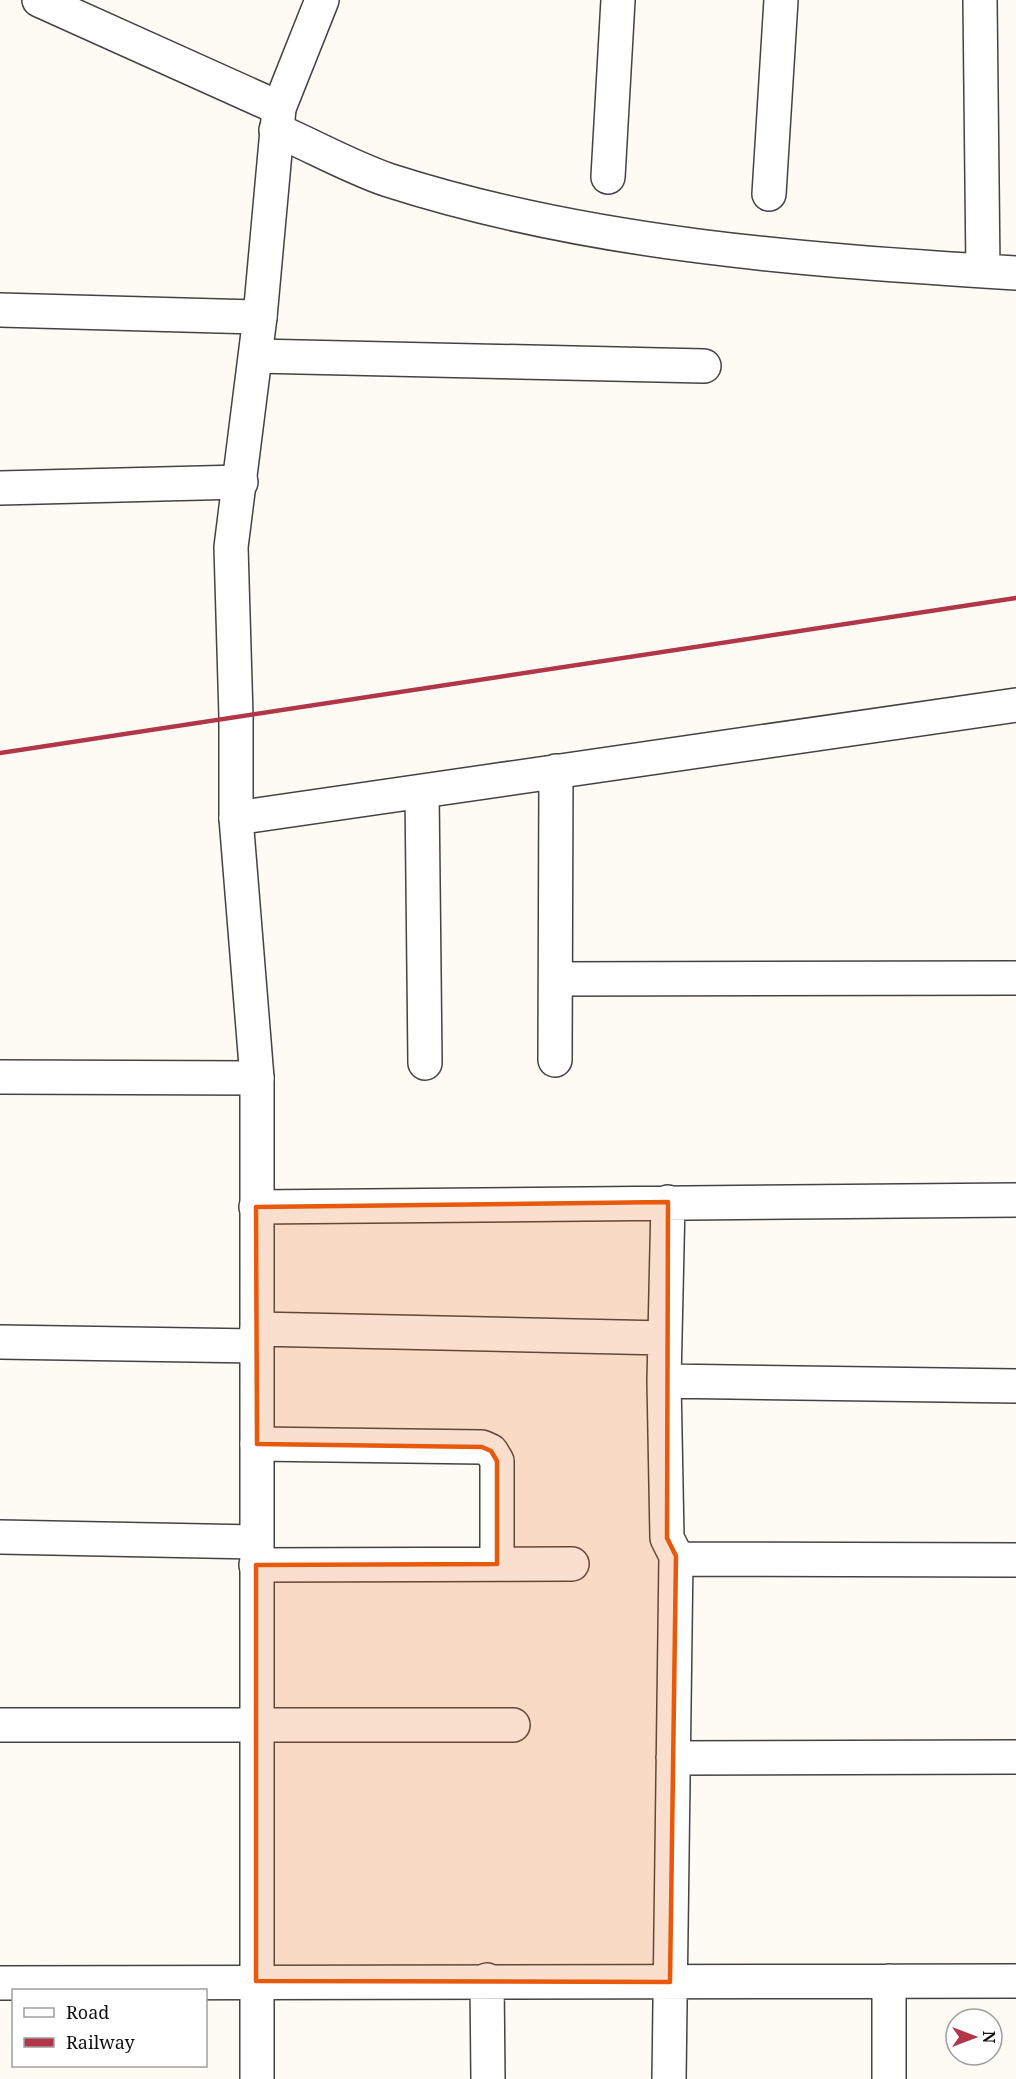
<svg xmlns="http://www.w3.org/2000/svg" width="1016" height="2079" font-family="'Noto Serif',serif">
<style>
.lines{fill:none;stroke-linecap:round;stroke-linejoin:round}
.minor-casing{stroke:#434343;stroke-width:36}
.tertiary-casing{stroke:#434343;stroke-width:36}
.minor{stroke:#fff;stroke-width:33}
.tertiary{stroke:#fff;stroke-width:33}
.rail{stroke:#b2364a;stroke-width:4.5}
.marked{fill:#e8590c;fill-opacity:0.2;stroke:#e8590c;stroke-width:4.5;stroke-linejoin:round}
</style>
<rect width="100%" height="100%" fill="#fefbf4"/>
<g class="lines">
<defs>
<path id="minor" d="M980 0 983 271
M279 108 322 0
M276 130C313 146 350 167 388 180 590 245 805 260 1016 273
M608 177 618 0
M769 194 781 0
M0 310 260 317
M256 356 704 366
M0 488 241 482
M422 791 425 1063
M236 818 1016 705
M556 979 1016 978
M555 1060 556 771
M0 1077 257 1078
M668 1202 664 1381 667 1538 676 1556 686 1559 1016 1560
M256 1207 1016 1200
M257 1329 665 1338
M0 1342 256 1346
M664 1381 1016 1386
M257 1444 482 1447 491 1451 497 1461V1564
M0 1537 256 1542
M256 1565 572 1564
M0 1725H513
M673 1758 1016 1757
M487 1980 488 2079
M889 1981V2079
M0 1983 1016 1981
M669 2079 676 1556"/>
<path id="tertiary" d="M39 0 279 108 260 317 231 547 236 717V818L257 1078V2079"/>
</defs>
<!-- minor casing -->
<use href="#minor" class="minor-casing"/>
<!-- tertiary casing -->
<use href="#tertiary" class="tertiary-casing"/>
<!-- minor -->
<use href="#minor" class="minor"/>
<!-- tertiary -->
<use href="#tertiary" class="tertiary"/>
<!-- rail -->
<path class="rail" d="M0 753 1016 598"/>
</g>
<!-- marked area -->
<path class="marked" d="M668 1202 667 1538 676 1556 670 1982 256 1981V1565L497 1564V1461L491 1451 482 1447 257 1444 256 1207Z"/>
<!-- legend -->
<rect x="12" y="1989" width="195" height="78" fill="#ffffff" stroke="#9f9f9f" stroke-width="1.5"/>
<rect x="24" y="2008" width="30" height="9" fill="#ffffff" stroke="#9f9f9f" stroke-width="1.5"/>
<text x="66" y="2019" font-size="18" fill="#101010">Road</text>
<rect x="24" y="2038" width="30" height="9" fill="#b2364a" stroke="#9f9f9f" stroke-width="1.5"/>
<text x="66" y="2049" font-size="18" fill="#101010">Railway</text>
<!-- north arrow -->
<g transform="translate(974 2037) rotate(90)"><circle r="28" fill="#ffffff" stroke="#9f9f9f" stroke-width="1.5"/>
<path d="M0-4.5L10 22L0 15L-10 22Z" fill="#b2364a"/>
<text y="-9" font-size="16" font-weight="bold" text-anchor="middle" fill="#101010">N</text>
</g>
</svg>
